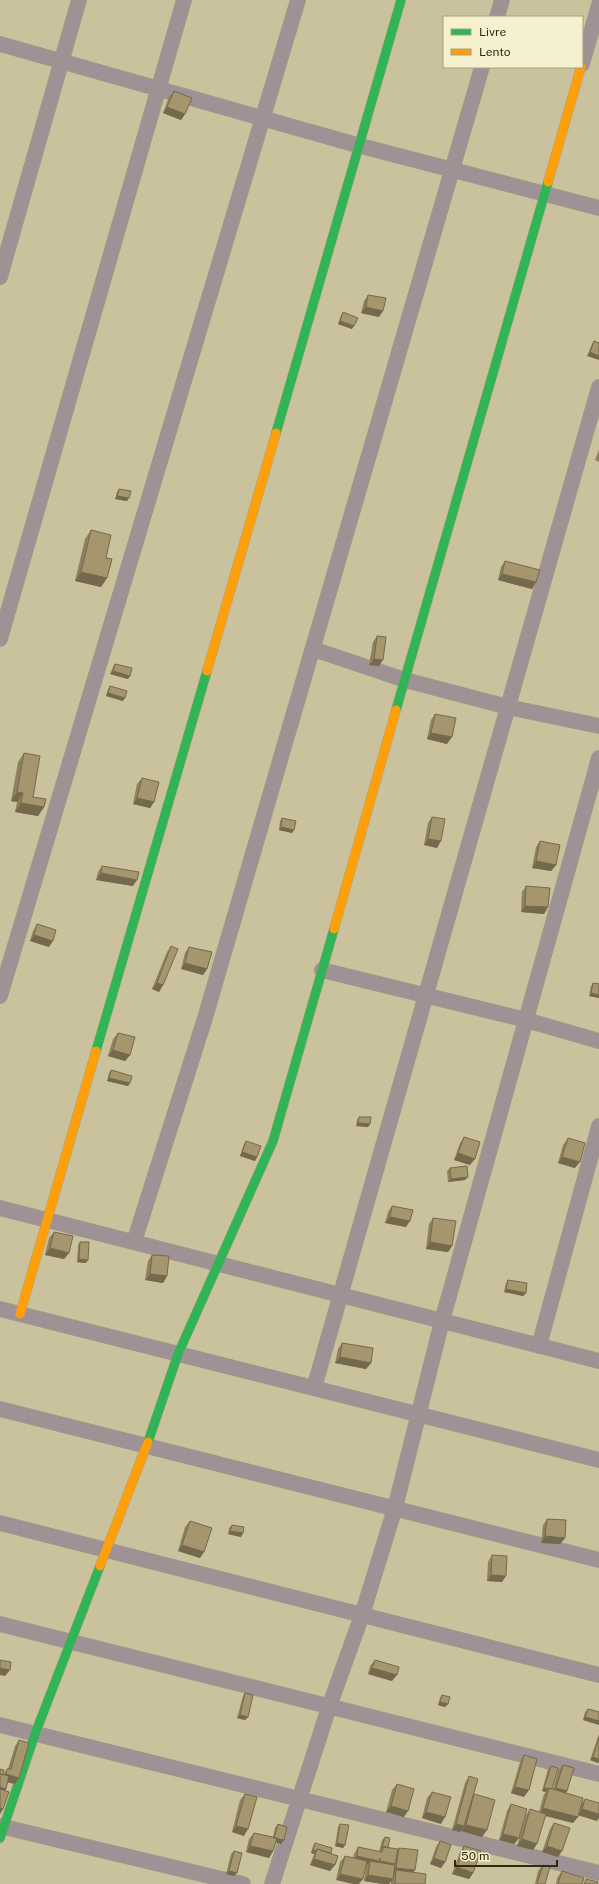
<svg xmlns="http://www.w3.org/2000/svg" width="599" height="1884" font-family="'Public Sans',sans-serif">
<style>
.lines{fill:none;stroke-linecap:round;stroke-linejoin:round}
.street-casing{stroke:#a8a184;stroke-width:16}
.fast-casing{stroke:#a8a184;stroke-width:10}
.slow-casing{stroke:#a8a184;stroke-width:10}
.street{stroke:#9f9294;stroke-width:15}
.fast{stroke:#30b455;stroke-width:9}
.slow{stroke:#ff9f0a;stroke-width:9}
.wall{fill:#8e815e}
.shaded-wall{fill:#74694c}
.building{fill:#a5966d;stroke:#74694c}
</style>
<rect width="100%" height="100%" fill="#cac29d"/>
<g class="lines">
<defs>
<path id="street" d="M497 17 502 0
M0 44 357 145 599 208
M582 64 599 5
M0 277 79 0
M0 639 184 0
M313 649 405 680 508 707 599 726
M322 970 526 1020 599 1041
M0 996 298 0
M0 1208 599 1361
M134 1242 205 1018 482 67
M0 1309 599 1460
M539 1346 599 1126
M314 1388 599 387
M0 1409 599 1560
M0 1523 599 1675
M0 1624 599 1774
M0 1725 599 1873
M0 1826 243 1884
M272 1884 329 1707 362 1615 395 1508 442 1321 599 758"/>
<path id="fast" d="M276 433 401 0
M396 710 548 182
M96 1051 207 671
M148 1442 178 1354 273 1141 334 929
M0 1838 35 1734 100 1566"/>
<path id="slow" d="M548 182 581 67
M207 671 276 433
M334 929 396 710
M20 1314 96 1051
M100 1566 148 1442"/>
</defs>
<!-- street casing -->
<use href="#street" class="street-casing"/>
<!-- fast casing -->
<use href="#fast" class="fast-casing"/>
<!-- slow casing -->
<use href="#slow" class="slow-casing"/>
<!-- street -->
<use href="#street" class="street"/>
<!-- fast -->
<use href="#fast" class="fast"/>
<!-- slow -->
<use href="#slow" class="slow"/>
</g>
<!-- wall -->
<path class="wall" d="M174 91 185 114 181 120 163 113 169 97Z
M368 295 379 317 361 313 364 301Z
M343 312 352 329 338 324 341 315Z
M594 341 599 343 587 356 592 344Z
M599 450V462L595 460Z
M119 489 127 501 115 499 117 492Z
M91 530 106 558 107 578 101 587 75 581 85 539Z
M505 561 536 582 532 589 498 580 501 567Z
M377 636 379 666 369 665 373 642Z
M115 664 130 676 128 679 110 674 113 667Z
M110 686 123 701 106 696 108 689Z
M435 714 447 744 427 739 431 720Z
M24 753 33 797 44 807 38 816 15 812 17 802 11 801 18 762Z
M142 778 154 802 150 808 133 804 137 784Z
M432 817 437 848 424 845 428 823Z
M282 818 294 830 292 833 279 830 280 821Z
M540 841 556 865 551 871 532 868 536 847Z
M102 866 133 886 96 880 98 872Z
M526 886 548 907 544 914 521 912 522 892Z
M37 924 49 947 30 941 33 931Z
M171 946 163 985 159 992 152 989 167 952Z
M189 947 207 969 203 975 181 969 185 953Z
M593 983 599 984V998L589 996 591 986Z
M118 1033 130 1055 125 1061 108 1056 113 1039Z
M111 1070 130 1083 128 1086 107 1081 109 1073Z
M359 1117 370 1124 368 1127 356 1126 357 1120Z
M464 1137 470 1165 454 1160 460 1143Z
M568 1138 575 1168 558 1163 563 1145Z
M246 1141 257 1157 255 1161 240 1156 244 1144Z
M450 1168 465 1180 448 1182 447 1171Z
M392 1206 406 1227 385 1223 388 1212Z
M433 1218 452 1246 448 1252 426 1249 429 1224Z
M54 1232 69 1253 64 1259 45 1255 49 1238Z
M80 1242 86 1263 77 1262 78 1245Z
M152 1255 167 1276 163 1283 145 1280 148 1261Z
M508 1280 526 1293 523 1296 504 1292 506 1283Z
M342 1343 371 1363 366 1369 335 1363 338 1349Z
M547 1519 565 1538 560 1544 541 1543 543 1525Z
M190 1521 200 1558 178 1551 185 1527Z
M232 1525 243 1533 241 1537 228 1534 229 1528Z
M492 1555 502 1582 487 1581 488 1562Z
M375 1660 392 1681 368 1674 370 1666Z
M245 1693 248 1717 245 1720 237 1718 243 1696Z
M442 1695 448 1704 445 1707 438 1705 440 1698Z
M588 1709 599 1712V1725L583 1720 585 1712Z
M599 1734V1761L598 1763 590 1760Z
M19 1740 15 1784 8 1782 5 1790 3 1809 0 1814V1769L3 1775 7 1769H8L15 1746Z
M524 1755V1797L511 1793 520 1762Z
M563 1765 567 1791 566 1793 581 1804 585 1799 597 1821 578 1815 573 1823 545 1816 533 1850 517 1846 526 1815 530 1809 539 1812 544 1794 546 1792 542 1791 548 1769 551 1766 552 1789H553L558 1771Z
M469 1776 473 1797 474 1794 482 1837 461 1831 462 1830 460 1832 452 1830 465 1783Z
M397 1784 404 1817 386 1812 392 1790Z
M432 1792 441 1824 422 1818 427 1798Z
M245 1794 244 1836 232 1832 240 1800Z
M511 1804 519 1838 514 1844 499 1840 507 1811Z
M554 1823 558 1857 542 1852 550 1829Z
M278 1824 284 1840 281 1844 276 1842 273 1851 269 1858 246 1852 249 1839 254 1833 273 1837 275 1828Z
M340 1824 345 1845 343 1848 335 1846 338 1827Z
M385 1837 388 1847 398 1850 399 1848 413 1872 425 1884H391V1881L389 1884H383L364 1881 366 1867 367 1865H366L336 1880 340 1862 345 1856 353 1858 354 1854 358 1847 379 1852 382 1840Z
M440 1841 445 1862 441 1868 430 1864 436 1847Z
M315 1843 331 1853 330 1871 310 1865 314 1854 311 1853 313 1846Z
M464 1846 473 1873 469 1879 452 1874 460 1852Z
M234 1851V1876L226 1874 231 1854Z
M543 1865 545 1884H535L538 1871Z
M562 1871 582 1884H556L557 1878Z"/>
<!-- shaded-wall -->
<path class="shaded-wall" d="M167 107 185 114 181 120 163 113Z
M366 307 383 311 379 317 361 313Z
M340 321 354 326 352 329 338 324Z
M590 352 599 356V360L587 356Z
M117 496 129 498 127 501 115 499Z
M81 572 107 578 101 587 75 581Z
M502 574 536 582 532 589 498 580Z
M374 659 383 660 379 666 369 665Z
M113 671 130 676 128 679 110 674Z
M108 693 125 698 123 701 106 696Z
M431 733 452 737 447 744 427 739Z
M17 792 23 793 17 802 11 801Z
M137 798 154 802 150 808 133 804Z
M21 803 44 807 38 816 15 812Z
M281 827 294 830 292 833 279 830Z
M428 839 441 841 437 848 424 845Z
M536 861 556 865 551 871 532 868Z
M101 873 137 880 133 886 96 880Z
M525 906 548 907 544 914 521 912Z
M34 935 53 941 49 947 30 941Z
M185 963 207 969 203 975 181 969Z
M157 983 163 985 159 992 152 989Z
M591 993 599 995V998L589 996Z
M113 1050 130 1055 125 1061 108 1056Z
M109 1078 130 1083 128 1086 107 1081Z
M358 1123 370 1124 368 1127 356 1126Z
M242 1152 257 1157 255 1161 240 1156Z
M458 1153 475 1159 470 1165 454 1160Z
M562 1157 580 1162 575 1168 558 1163Z
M468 1177 465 1180 448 1182 451 1179Z
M390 1217 410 1221 406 1227 385 1223Z
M430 1242 452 1246 448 1252 426 1249Z
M50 1248 69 1253 64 1259 45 1255Z
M79 1259 88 1260 86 1263 77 1262Z
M150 1274 167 1276 163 1283 145 1280Z
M506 1289 526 1293 523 1296 504 1292Z
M340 1357 371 1363 366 1369 335 1363Z
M230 1531 243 1533 241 1537 228 1534Z
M545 1536 565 1538 560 1544 541 1543Z
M182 1545 204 1552 200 1558 178 1551Z
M491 1575 506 1576 502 1582 487 1581Z
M0 1668 10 1670 5 1676 0 1675Z
M372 1668 397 1675 392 1681 368 1674Z
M440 1702 448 1704 445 1707 438 1705Z
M240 1715 248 1717 245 1720 237 1718Z
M585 1717 599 1721V1725L583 1720Z
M593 1757 599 1759V1761L598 1763 590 1760Z
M6 1774 19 1778 15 1784 1 1781Z
M0 1787 6 1789 2 1795 0 1794Z
M515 1787 529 1790 524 1797 511 1793Z
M544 1788 548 1789 546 1792 542 1791Z
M556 1788 567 1791 563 1797 552 1794Z
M391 1806 408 1811 404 1817 386 1812Z
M0 1808 3 1809 0 1814Z
M543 1808 578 1817 573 1823 539 1814Z
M582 1809 599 1814V1818L597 1821 578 1815Z
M426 1812 445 1817 441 1824 422 1818Z
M456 1824 464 1826 460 1832 452 1830Z
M466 1825 487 1830 482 1837 461 1831Z
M236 1826 248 1829 244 1836 232 1832Z
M503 1834 519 1838 514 1844 499 1840Z
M274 1838 284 1840 281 1844 272 1841Z
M522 1839 537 1844 533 1850 517 1846Z
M337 1843 345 1845 343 1848 335 1846Z
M250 1846 273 1851 269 1858 246 1852Z
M547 1846 562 1851 558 1857 542 1852Z
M313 1850 316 1851 314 1854 311 1853Z
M357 1856 379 1861 375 1867 370 1861 367 1865 352 1862Z
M434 1858 445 1862 441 1868 430 1864Z
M314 1859 335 1865 330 1871 310 1865Z
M380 1861 395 1864 391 1870 376 1868Z
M457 1867 473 1873 469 1879 452 1874Z
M396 1868 415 1870 410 1876 396 1870 394 1874H392Z
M229 1871 237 1873 234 1876 226 1874Z
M340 1874 363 1879 359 1884H353L336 1880Z
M368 1875 393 1879 389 1884H383L364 1881Z"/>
<!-- building -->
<path class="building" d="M174 91 192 98 185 114 167 107Z
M368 295 386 298 383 311 366 307Z
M343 312 358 318 354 326 340 321Z
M594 341 599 343V356L590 352Z
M119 489 131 491 129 498 117 496Z
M91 530 111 535 106 558 112 559 107 578 81 572Z
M505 561 540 570 536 582 502 574Z
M377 636 386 637 383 660 374 659Z
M115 664 132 668 130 676 113 671Z
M110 686 127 691 125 698 108 693Z
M435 714 456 718 452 737 431 733Z
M24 753 40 756 33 797 46 799 44 807 21 803 23 793 17 792Z
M142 778 159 782 154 802 137 798Z
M432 817 445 819 441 841 428 839Z
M282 818 296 821 294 830 281 827Z
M540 841 560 845 556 865 536 861Z
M102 866 139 872 137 880 101 873Z
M526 886 550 888 548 907 525 906Z
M37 924 56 930 53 941 34 935Z
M171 946 178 949 163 985 157 983Z
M189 947 212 952 207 969 185 963Z
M593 983 599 984V995L591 993Z
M118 1033 135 1037 130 1055 113 1050Z
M111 1070 132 1076 130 1083 109 1078Z
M359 1117H371L370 1124 358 1123Z
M464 1137 480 1142 475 1159 458 1153Z
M568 1138 585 1143 580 1162 562 1157Z
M246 1141 261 1146 257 1157 242 1152Z
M467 1166 468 1177 451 1179 450 1168Z
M392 1206 413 1210 410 1221 390 1217Z
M433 1218 456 1221 452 1246 430 1242Z
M54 1232 73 1236 69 1253 50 1248Z
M80 1242H89L88 1260 79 1259Z
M152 1255 169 1256 167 1276 150 1274Z
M508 1280 527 1283 526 1293 506 1289Z
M342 1343 373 1348 371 1363 340 1357Z
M547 1519 566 1520 565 1538 545 1536Z
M190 1521 212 1528 204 1552 182 1545Z
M232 1525 244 1527 243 1533 230 1531Z
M492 1555 507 1556 506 1576 491 1575Z
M0 1660 11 1662 10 1670 0 1668Z
M375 1660 399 1667 397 1675 372 1668Z
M245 1693 253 1695 248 1717 240 1715Z
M442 1695 450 1697 448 1704 440 1702Z
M588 1709 599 1712V1721L585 1717Z
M599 1737V1759L593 1757Z
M19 1740 29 1743 19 1778 6 1774 7 1769H11Z
M524 1755 537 1759 529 1790 515 1787Z
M563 1765 574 1768 567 1791 556 1788Z
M551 1766 558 1768 552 1789 544 1788Z
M0 1769 4 1770 3 1775 0 1774Z
M0 1774 9 1776 6 1789 0 1787Z
M469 1776 478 1779 464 1826 456 1824Z
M397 1784 414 1789 408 1811 391 1806Z
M549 1788 583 1798 578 1817 543 1808Z
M0 1789 9 1792 3 1809 0 1808Z
M432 1792 451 1797 445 1817 426 1812Z
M245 1794 257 1797 248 1829 236 1826Z
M474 1794 495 1800 487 1830 466 1825Z
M585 1799 599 1803V1814L582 1809Z
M511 1804 527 1809 519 1838 503 1834Z
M530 1809 546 1814 537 1844 522 1839Z
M554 1823 570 1828 562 1851 547 1846Z
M278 1824 287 1827 284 1840 274 1838Z
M340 1824 349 1825 345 1845 337 1843Z
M254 1833 277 1838 273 1851 250 1846Z
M385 1837 390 1838 388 1847H383L382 1848Z
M440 1841 451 1845 445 1862 434 1858Z
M315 1843 332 1848 331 1853 317 1849 316 1851 313 1850Z
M464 1846 481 1851 473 1873 457 1867Z
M358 1847 382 1852 383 1847 398 1849 395 1864 380 1861V1858L379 1861 357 1856Z
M399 1848 418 1850 415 1870 396 1868Z
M317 1849 338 1856 335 1865 314 1859Z
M234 1851 242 1853 237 1873 229 1871Z
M345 1856 367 1861 363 1879 340 1874Z
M370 1861 395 1865 393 1879 368 1875Z
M543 1865 550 1867 545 1884H537Z
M396 1870 426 1874 425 1884H395Z
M562 1871 584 1878 582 1884H558Z
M586 1879 598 1882 597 1884H584Z"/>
<!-- legend -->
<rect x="443" y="16" width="140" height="52" fill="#f5f0ce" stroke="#a6a182"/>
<rect x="451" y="29" width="20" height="6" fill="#30b455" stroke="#a6a182"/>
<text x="479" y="36" font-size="12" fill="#302b0f">Livre</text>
<rect x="451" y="49" width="20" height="6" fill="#ff9f0a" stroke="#a6a182"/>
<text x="479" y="56" font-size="12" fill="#302b0f">Lento</text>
<!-- scale -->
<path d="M455 1860v6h102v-6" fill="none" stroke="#302b0f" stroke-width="2"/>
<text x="461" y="1860" font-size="12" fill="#302b0f" stroke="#f5f0ce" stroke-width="3" paint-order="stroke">50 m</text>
</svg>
